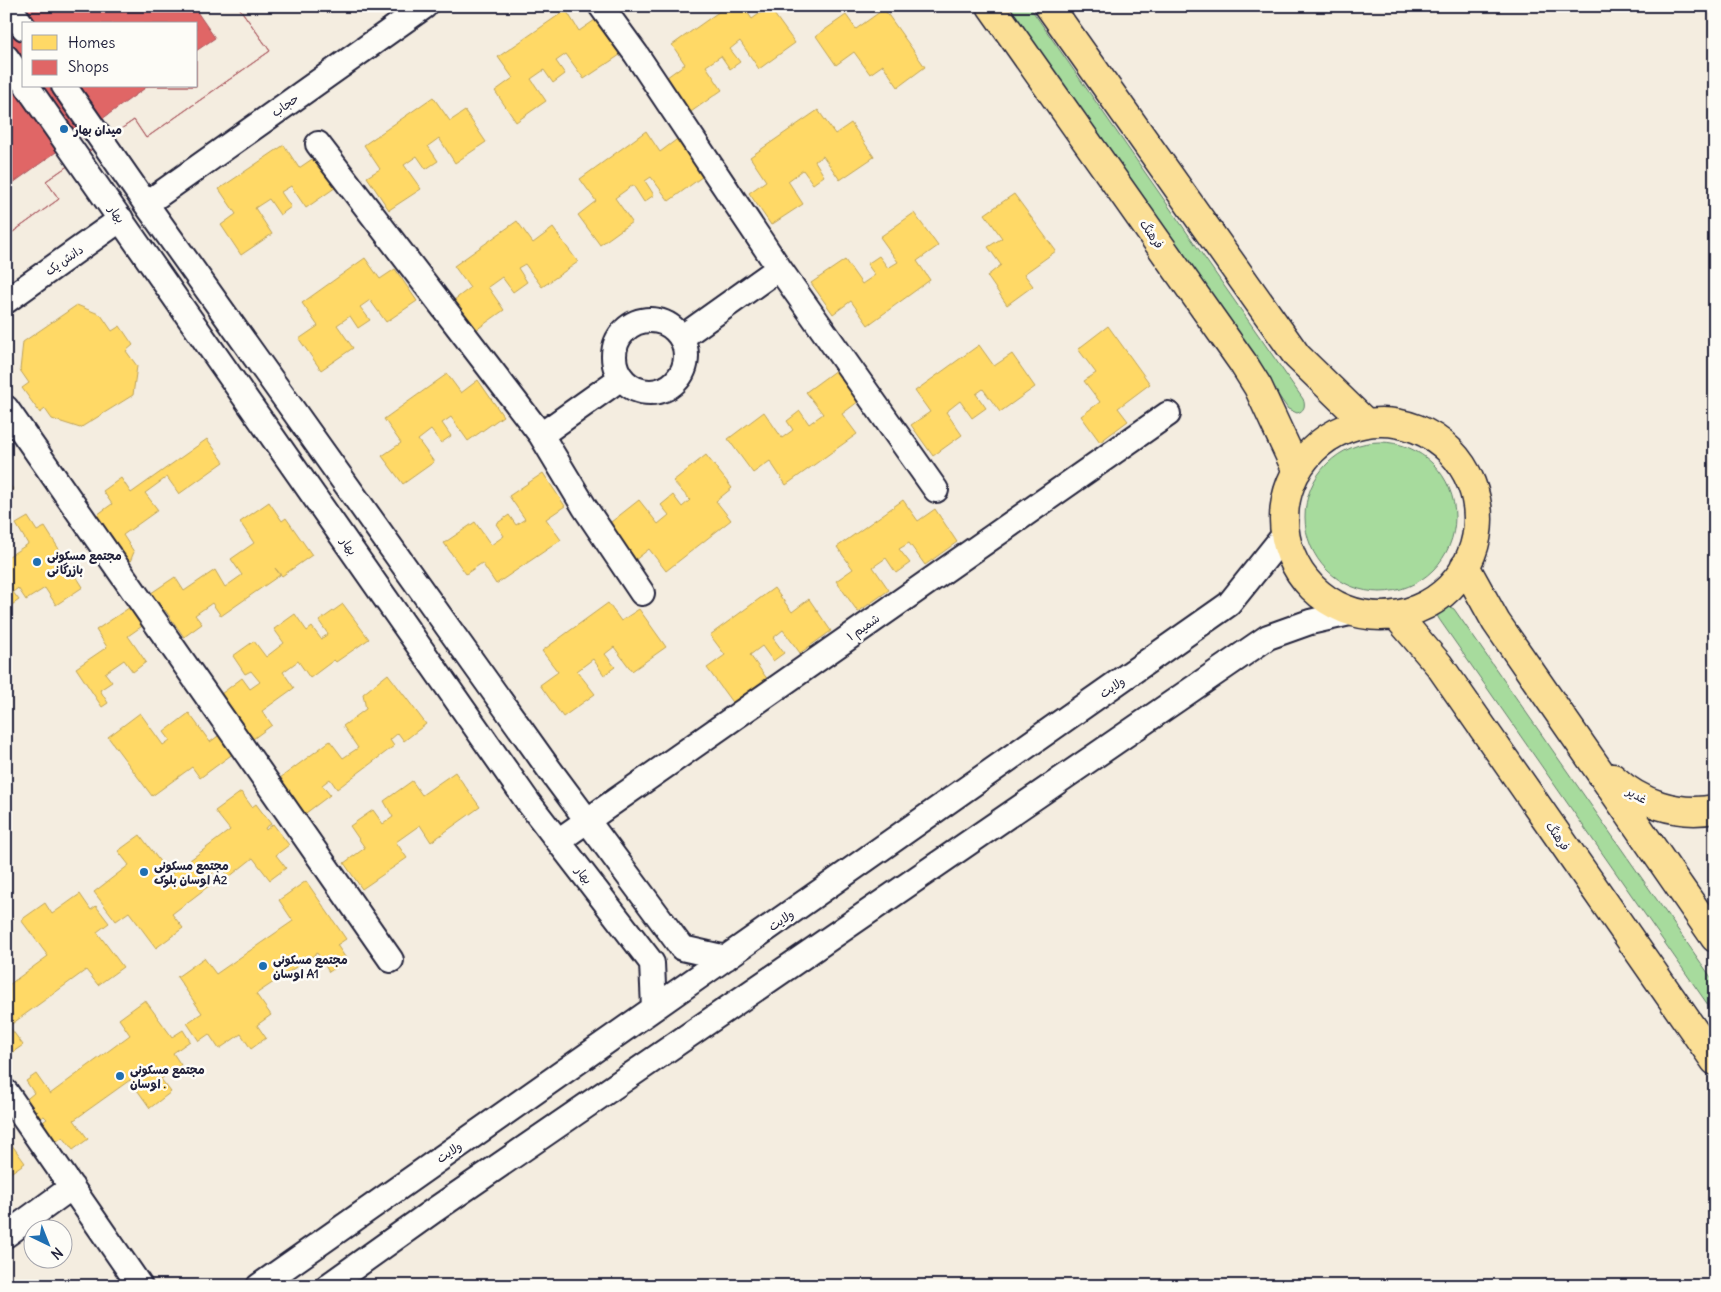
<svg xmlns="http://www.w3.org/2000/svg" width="1721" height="1292" font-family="Delius,'Playpen Sans Arabic',sans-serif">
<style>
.green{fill:#a7db9d;stroke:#647e6c}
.homes{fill:#ffd966;stroke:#bda259}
.shops{fill:#e06666;stroke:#a75259;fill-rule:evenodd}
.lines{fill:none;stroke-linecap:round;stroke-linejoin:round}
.minor-casing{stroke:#22223b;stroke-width:28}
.major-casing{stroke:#22223b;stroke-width:31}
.minor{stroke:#fdfcf7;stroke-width:24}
.major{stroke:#fbdf96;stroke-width:28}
.poi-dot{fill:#1f6fb2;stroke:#fdfcf7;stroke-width:2}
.labels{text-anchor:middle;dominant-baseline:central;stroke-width:5;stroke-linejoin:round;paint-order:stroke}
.street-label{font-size:12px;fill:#22223b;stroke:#fdfcf7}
.poi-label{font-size:12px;font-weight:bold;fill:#22223b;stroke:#fdfcf7;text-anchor:start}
</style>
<rect width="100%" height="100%" fill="#f4ede0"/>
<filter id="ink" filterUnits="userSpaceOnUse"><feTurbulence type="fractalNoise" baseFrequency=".02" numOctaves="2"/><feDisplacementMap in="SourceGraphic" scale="10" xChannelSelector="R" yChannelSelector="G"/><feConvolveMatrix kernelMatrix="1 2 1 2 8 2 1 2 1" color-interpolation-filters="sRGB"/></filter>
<g filter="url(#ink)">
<!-- green -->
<path class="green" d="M1007 6H1029L1303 399C1306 406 1304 411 1297 413L1288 409Z
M1305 517a75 75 0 1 1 150 0a75 75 0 1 1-150 0Z
M1446 605 1454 609 1715 983V1015L1439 619 1437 615 1438 610Z"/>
<!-- homes -->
<path class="homes" d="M727 6H743L752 19 769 7 795 43 759 69 740 41 730 49 740 62 730 69 721 56 706 66 722 90 688 114 663 80 685 64 672 45Z
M884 9 925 67 898 87 883 65 870 74 854 52 836 65 816 36 846 15 856 29Z
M566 10 579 31 595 20 620 55 584 79 566 54 556 61 565 74 553 83 544 70 531 79 546 101 516 122 495 91 513 78 498 57Z
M433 97 450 121 465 111 486 142 455 163 439 138 428 146 438 161 426 169 417 156 404 165 421 189 389 210 367 177 380 169 364 145Z
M818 110 835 134 851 123 874 157 840 180 823 156 815 161 824 176 813 184 803 170 788 181 803 204 771 225 749 193 766 181 750 157Z
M646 131 660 152 680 137 706 174 669 201 651 177 645 181 654 195 644 202 633 185 615 198 632 222 600 245 578 215 596 201 580 179Z
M284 145 299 168 318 155 339 185 306 208 291 186 281 192 291 207 280 215 269 199 255 208 272 234 241 255 221 225 236 214 219 189Z
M1014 194 1056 251 1024 274 1033 286 1007 305 987 276 1001 265 988 247 1002 238 985 214Z
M914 213 938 246 917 261 930 280 868 325 851 301 833 314 811 283 845 260 862 284 875 275 867 264 879 256 888 268 898 262 880 237Z
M517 221 533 243 553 228 578 262 542 287 525 264 518 268 527 282 513 292 502 277 488 287 504 310 476 330 454 300 470 288 454 266Z
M365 258 380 279 395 269 417 301 386 322 370 300 360 307 370 320 358 328 350 316 337 325 353 348 321 370 299 339 318 326 302 303Z
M77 305 101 315 112 331 120 326 133 345 126 351 137 366 133 395 80 428 52 419 45 409 40 413 22 388 29 383 20 370 23 342Z
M1108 326 1150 384 1118 408 1128 421 1100 442 1081 416 1100 402 1084 381 1096 373 1078 349Z
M979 345 994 366 1012 354 1035 387 1000 412 983 389 976 394 986 408 972 418 960 401 946 412 962 435 933 456 911 425 930 412 915 391Z
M836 370 859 401 842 414 857 434 786 485 770 461 753 473 728 439 764 412 782 438 793 430 787 421 800 411 809 424 823 414 806 392Z
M447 374 461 393 478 380 503 416 468 441 451 417 442 423 451 436 441 443 431 430 418 440 434 462 403 484 382 456 401 443 384 419Z
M207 439 224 462 179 494 167 477 145 493 158 510 123 535 134 552 129 564 83 525 112 504 103 491 121 478 131 493Z
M706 455 732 488 716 501 731 520 666 571 649 549 634 561 606 526 639 500 658 524 669 515 661 505 673 495 682 507 690 500 673 481Z
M543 473 565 506 546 519 561 540 496 584 482 563 466 574 444 543 475 522 491 545 504 536 496 524 509 515 516 525 525 519 509 496Z
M6 480 13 489 6 494Z
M903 500 918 521 935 509 957 542 925 565 909 543 899 549 910 563 896 573 886 558 873 567 889 590 858 612 836 581 853 569 837 547Z
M269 502 282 521 286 518 312 555 282 576 275 568 280 575 221 616 212 603 195 615 202 624 184 637 165 610 128 636 146 662 133 672 124 660 105 673 112 682 100 690 108 703 102 707 76 668 107 647 96 630 175 577 184 591 215 570 225 587 242 575 231 559 254 543 240 522Z
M28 517 37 531 45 527 83 587 56 605 45 588 26 600 18 588 13 592 19 600 6 609V573L9 571 6 566V558L28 544 16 524Z
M774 588 792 612 809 599 831 631 800 653 783 630 773 638 784 653 773 661 762 646 750 655 768 680 734 705 707 668 725 655 710 635Z
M608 603 621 621 639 609 666 647 632 671 614 647 605 654 615 667 604 675 593 659 577 671 595 694 563 717 540 685 558 672 542 651Z
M343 604 369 639 336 662 334 660 310 678 298 661 283 672 294 688 262 711 272 725 200 778 192 767 152 796 108 737 140 713 163 745 170 740 164 732 189 713 210 742 240 720 221 694 242 678 250 689 260 682 251 671 245 674 233 656 254 641 266 657 284 643 274 629 295 614 307 631 312 627 321 639 328 634 319 621Z
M388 674 426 724 404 741 398 733 390 740 394 746 337 789 330 779 322 785 330 795 302 816 276 781 330 741 343 758 358 748 343 726 366 709 363 694Z
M455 772 480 807 431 842 420 825 396 842 407 858 362 889 344 863 365 848 350 826 373 810 383 824 393 817 384 801 412 781 422 795Z
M241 792 252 807 256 804 271 824 265 828 266 830 273 824 289 845 276 855 286 868 270 880 253 858 229 877 221 867 209 876 214 882 172 914 183 928 156 948 129 912 116 921 94 892 129 865 118 851 140 835 170 875 230 830 215 811Z
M306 881 346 939 337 945 347 960 329 972 317 953 256 994 271 1015 257 1025 266 1038 251 1049 241 1034 219 1049 209 1034 199 1041 187 1023 202 1013 177 977 204 958 216 974 293 921 279 900Z
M80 894 91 910 96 906 109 923 97 932 123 967 98 985 86 970 9 1026 23 1045 6 1057V987L48 956 21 920 45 903 52 914Z
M145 1000 172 1037 183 1030 190 1041 173 1053 181 1065 161 1079 171 1092 150 1108 130 1080 74 1120 88 1139 73 1150 63 1137 54 1143 40 1124 47 1119 44 1116 37 1120 23 1102 34 1093 26 1081 36 1074 50 1094 130 1035 119 1019Z
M6 1137 25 1163 6 1176Z"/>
<!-- shops -->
<path class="shops" d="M6 6H238L270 51 146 138 134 120 46 181 59 199 6 237ZM24 24H196V86H24Z
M193 6H238L270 51 146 138 134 120 46 181 59 199 6 237V188L148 86H196V51L215 38Z"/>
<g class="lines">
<defs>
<path id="minor" d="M9 6 24 28
M601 6 636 54 779 268 936 490
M6 57 24 82
M27 86 528 802 652 963 654 1008
M64 86 146 204 549 769 682 948 726 958
M318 144 541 435 585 508 642 593
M146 204 425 6
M6 301 121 219
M614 356a36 36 0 1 1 72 0a36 36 0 1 1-72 0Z
M681 338 779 268
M6 408 391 960
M541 435 621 378
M558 841 1168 414
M6 1092 140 1286
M6 1235 72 1187
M259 1286 1229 604 1285 534
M328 1286 433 1211 1268 637 1310 622 1354 612"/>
<path id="major" d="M991 6 1243 363 1258 387 1297 471
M1049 6 1297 356 1366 423
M1284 519a97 97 0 1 1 194 0a97 97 0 1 1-194 0Z
M1465 566 1496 622 1715 938
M1396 615 1439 665 1715 1061
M1613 778C1640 803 1677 816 1715 809"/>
</defs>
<!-- minor casing -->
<use href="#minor" class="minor-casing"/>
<!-- major casing -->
<use href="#major" class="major-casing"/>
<!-- minor -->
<use href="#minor" class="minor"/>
<!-- major -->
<use href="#major" class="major"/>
</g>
</g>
<!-- markers -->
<g class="poi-dot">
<circle cx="64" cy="129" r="5"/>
<circle cx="37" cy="562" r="5"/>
<circle cx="144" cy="872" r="5"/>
<circle cx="263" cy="966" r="5"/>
<circle cx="120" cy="1076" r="5"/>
</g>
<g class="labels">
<!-- street labels -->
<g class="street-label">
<text transform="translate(285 105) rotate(-35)">حجاب</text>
<text transform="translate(117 214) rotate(55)">بهار</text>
<text transform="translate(1152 234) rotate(55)">فرهنگ</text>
<text transform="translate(64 260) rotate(-35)">دانش یک</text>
<text transform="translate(349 546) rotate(55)">بهار</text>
<text transform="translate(863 627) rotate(-35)">شمیم ۱</text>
<text transform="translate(1112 687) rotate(-35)">ولایت</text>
<text transform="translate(1637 795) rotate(29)">غدیر</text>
<text transform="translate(1558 836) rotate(55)">فرهنگ</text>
<text transform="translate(584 875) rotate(52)">بهار</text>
<text transform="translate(781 920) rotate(-35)">ولایت</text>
<text transform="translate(449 1152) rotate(-35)">ولایت</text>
</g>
<!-- poi labels -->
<g class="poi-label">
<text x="74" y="129">میدان بهار</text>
<text x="47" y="555">مجتمع مسکونی<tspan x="47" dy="14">بازرگانی</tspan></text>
<text x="154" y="865">مجتمع مسکونی<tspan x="154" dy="14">اوسان بلوک A2</tspan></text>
<text x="273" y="959">مجتمع مسکونی<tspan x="273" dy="14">اوسان A1</tspan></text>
<text x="130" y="1069">مجتمع مسکونی<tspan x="130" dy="14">اوسان .</tspan></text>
</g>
</g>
<!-- margin -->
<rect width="1721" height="1292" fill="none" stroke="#fdfcf7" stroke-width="25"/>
<rect x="12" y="12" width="1696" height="1267" fill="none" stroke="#22223b" stroke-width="2" filter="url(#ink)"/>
<!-- legend -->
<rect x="22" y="22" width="175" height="65" fill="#fdfcf7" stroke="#a5a5ac"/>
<rect x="32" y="35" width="25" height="15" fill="#ffd966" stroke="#a5a5ac"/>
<text x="68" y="48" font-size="15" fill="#22223b">Homes</text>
<rect x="32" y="60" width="25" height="15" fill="#e06666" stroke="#a5a5ac"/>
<text x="68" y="72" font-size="15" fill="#22223b">Shops</text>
<!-- north arrow -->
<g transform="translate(48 1244) rotate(137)"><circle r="24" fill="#fdfcf7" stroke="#a5a5ac"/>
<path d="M0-4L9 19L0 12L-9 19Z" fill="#1f6fb2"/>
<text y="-8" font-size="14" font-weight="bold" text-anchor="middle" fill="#22223b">N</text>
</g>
</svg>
